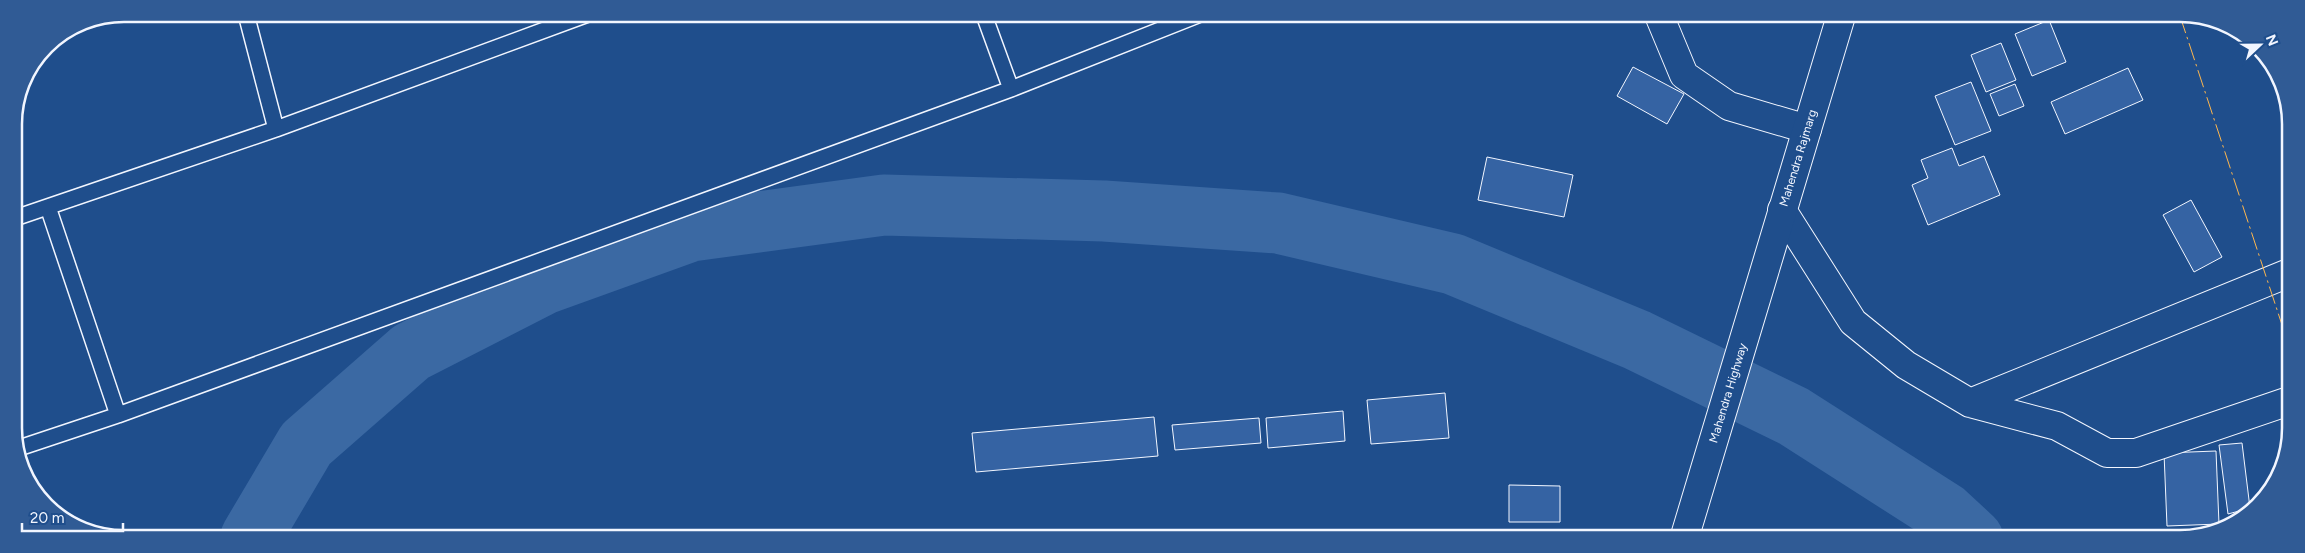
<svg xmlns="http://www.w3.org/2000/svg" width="2305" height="553" font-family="Figtree,sans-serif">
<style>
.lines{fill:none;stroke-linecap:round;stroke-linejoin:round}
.river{stroke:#3b69a3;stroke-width:61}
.building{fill:#3563a3;stroke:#f2f6ff}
.service-casing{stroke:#f2f6ff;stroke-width:18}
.minor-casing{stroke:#f2f6ff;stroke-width:30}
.trunk-casing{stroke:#f2f6ff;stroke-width:30}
.service{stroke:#1f4e8c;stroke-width:15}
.minor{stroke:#1f4e8c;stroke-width:28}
.trunk{stroke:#1f4e8c;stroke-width:28}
.power{stroke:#ffb74d;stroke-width:1;stroke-dasharray:18 4 2.5 4;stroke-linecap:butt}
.labels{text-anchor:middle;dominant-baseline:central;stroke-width:4;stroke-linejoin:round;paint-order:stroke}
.street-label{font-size:12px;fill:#f2f6ff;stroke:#1f4e8c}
.rim{fill:none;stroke:#f2f6ff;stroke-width:2.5}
</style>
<rect width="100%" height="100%" fill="#1f4e8c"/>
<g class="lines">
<!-- river -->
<path class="river" d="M251 537 306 444 411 352 544 284 691 231 884 205 1104 211 1278 223 1453 264 1637 340 1793 416 1945 513 1973 539"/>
</g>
<!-- building -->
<path class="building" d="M2049 20 2066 62 2032 76 2015 34Z
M2001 43 2016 80 1986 92 1971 55Z
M1633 67 1684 94 1667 124 1617 96Z
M2128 68 2143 100 2065 134 2051 102Z
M1971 82 1991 131 1955 145 1935 96Z
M2015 84 2024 106 1999 116 1990 94Z
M1952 148 1959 166 1984 156 2000 195 1928 225 1912 185 1928 178 1921 160Z
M1487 157 1573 175 1564 217 1478 200Z
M2191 200 2222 257 2194 272 2163 215Z
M1445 393 1449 438 1371 444 1367 400Z
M1343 411 1345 441 1268 448 1266 418Z
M1154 417 1158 456 976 472 972 433Z
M1259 418 1261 443 1175 450 1172 425Z
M2242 443 2250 508 2228 514 2219 445Z
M2216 451 2219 524 2167 526 2164 453Z
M1509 485 1560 486V522H1509Z
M1118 533V538H1086V535Z"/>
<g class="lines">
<defs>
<path id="service" d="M246 14 276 129
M984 15 1011 89
M48 207 118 415
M15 218 276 129 588 14
M16 449 118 415 1011 89 1198 15"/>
<path id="minor" d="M1659 15 1684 75 1729 106 1807 129
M1782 210 1853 322 1906 365 1970 403 2057 426 2107 453H2136L2289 401
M1970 403 2289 273"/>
<path id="trunk" d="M1684 539 1841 16"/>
</defs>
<!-- service casing -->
<use href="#service" class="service-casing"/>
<!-- minor casing -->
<use href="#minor" class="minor-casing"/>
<!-- trunk casing -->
<use href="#trunk" class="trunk-casing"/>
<!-- service -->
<use href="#service" class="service"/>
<!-- minor -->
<use href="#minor" class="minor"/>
<!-- trunk -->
<use href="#trunk" class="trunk"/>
<!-- power -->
<path class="power" d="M2180 16 2289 346"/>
</g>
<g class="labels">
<!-- street labels -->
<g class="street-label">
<text transform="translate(1798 158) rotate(-73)">Mahendra Rajmarg</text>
<text transform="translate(1728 393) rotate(-73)">Mahendra Highway</text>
</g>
</g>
<!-- crop -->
<path d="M0 0H2305V553H0ZM124 22H2180A102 102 0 0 1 2282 124V428A102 102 0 0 1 2180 530H124A102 102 0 0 1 22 428V124A102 102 0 0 1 124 22Z" fill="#305b95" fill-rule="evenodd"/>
<path class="rim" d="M124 22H2180A102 102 0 0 1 2282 124V428A102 102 0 0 1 2180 530H124A102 102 0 0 1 22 428V124A102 102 0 0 1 124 22Z"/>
<!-- north arrow -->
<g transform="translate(2260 45) rotate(68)" stroke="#1f4e8c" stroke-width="4" paint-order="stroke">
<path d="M0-4L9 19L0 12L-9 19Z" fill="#f2f6ff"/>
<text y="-8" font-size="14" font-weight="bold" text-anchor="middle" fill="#f2f6ff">N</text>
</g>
<!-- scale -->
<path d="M22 523v8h101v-8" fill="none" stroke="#f2f6ff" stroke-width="2.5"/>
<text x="30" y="523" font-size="15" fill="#f2f6ff" stroke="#1f4e8c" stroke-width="4" paint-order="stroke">20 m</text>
</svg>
